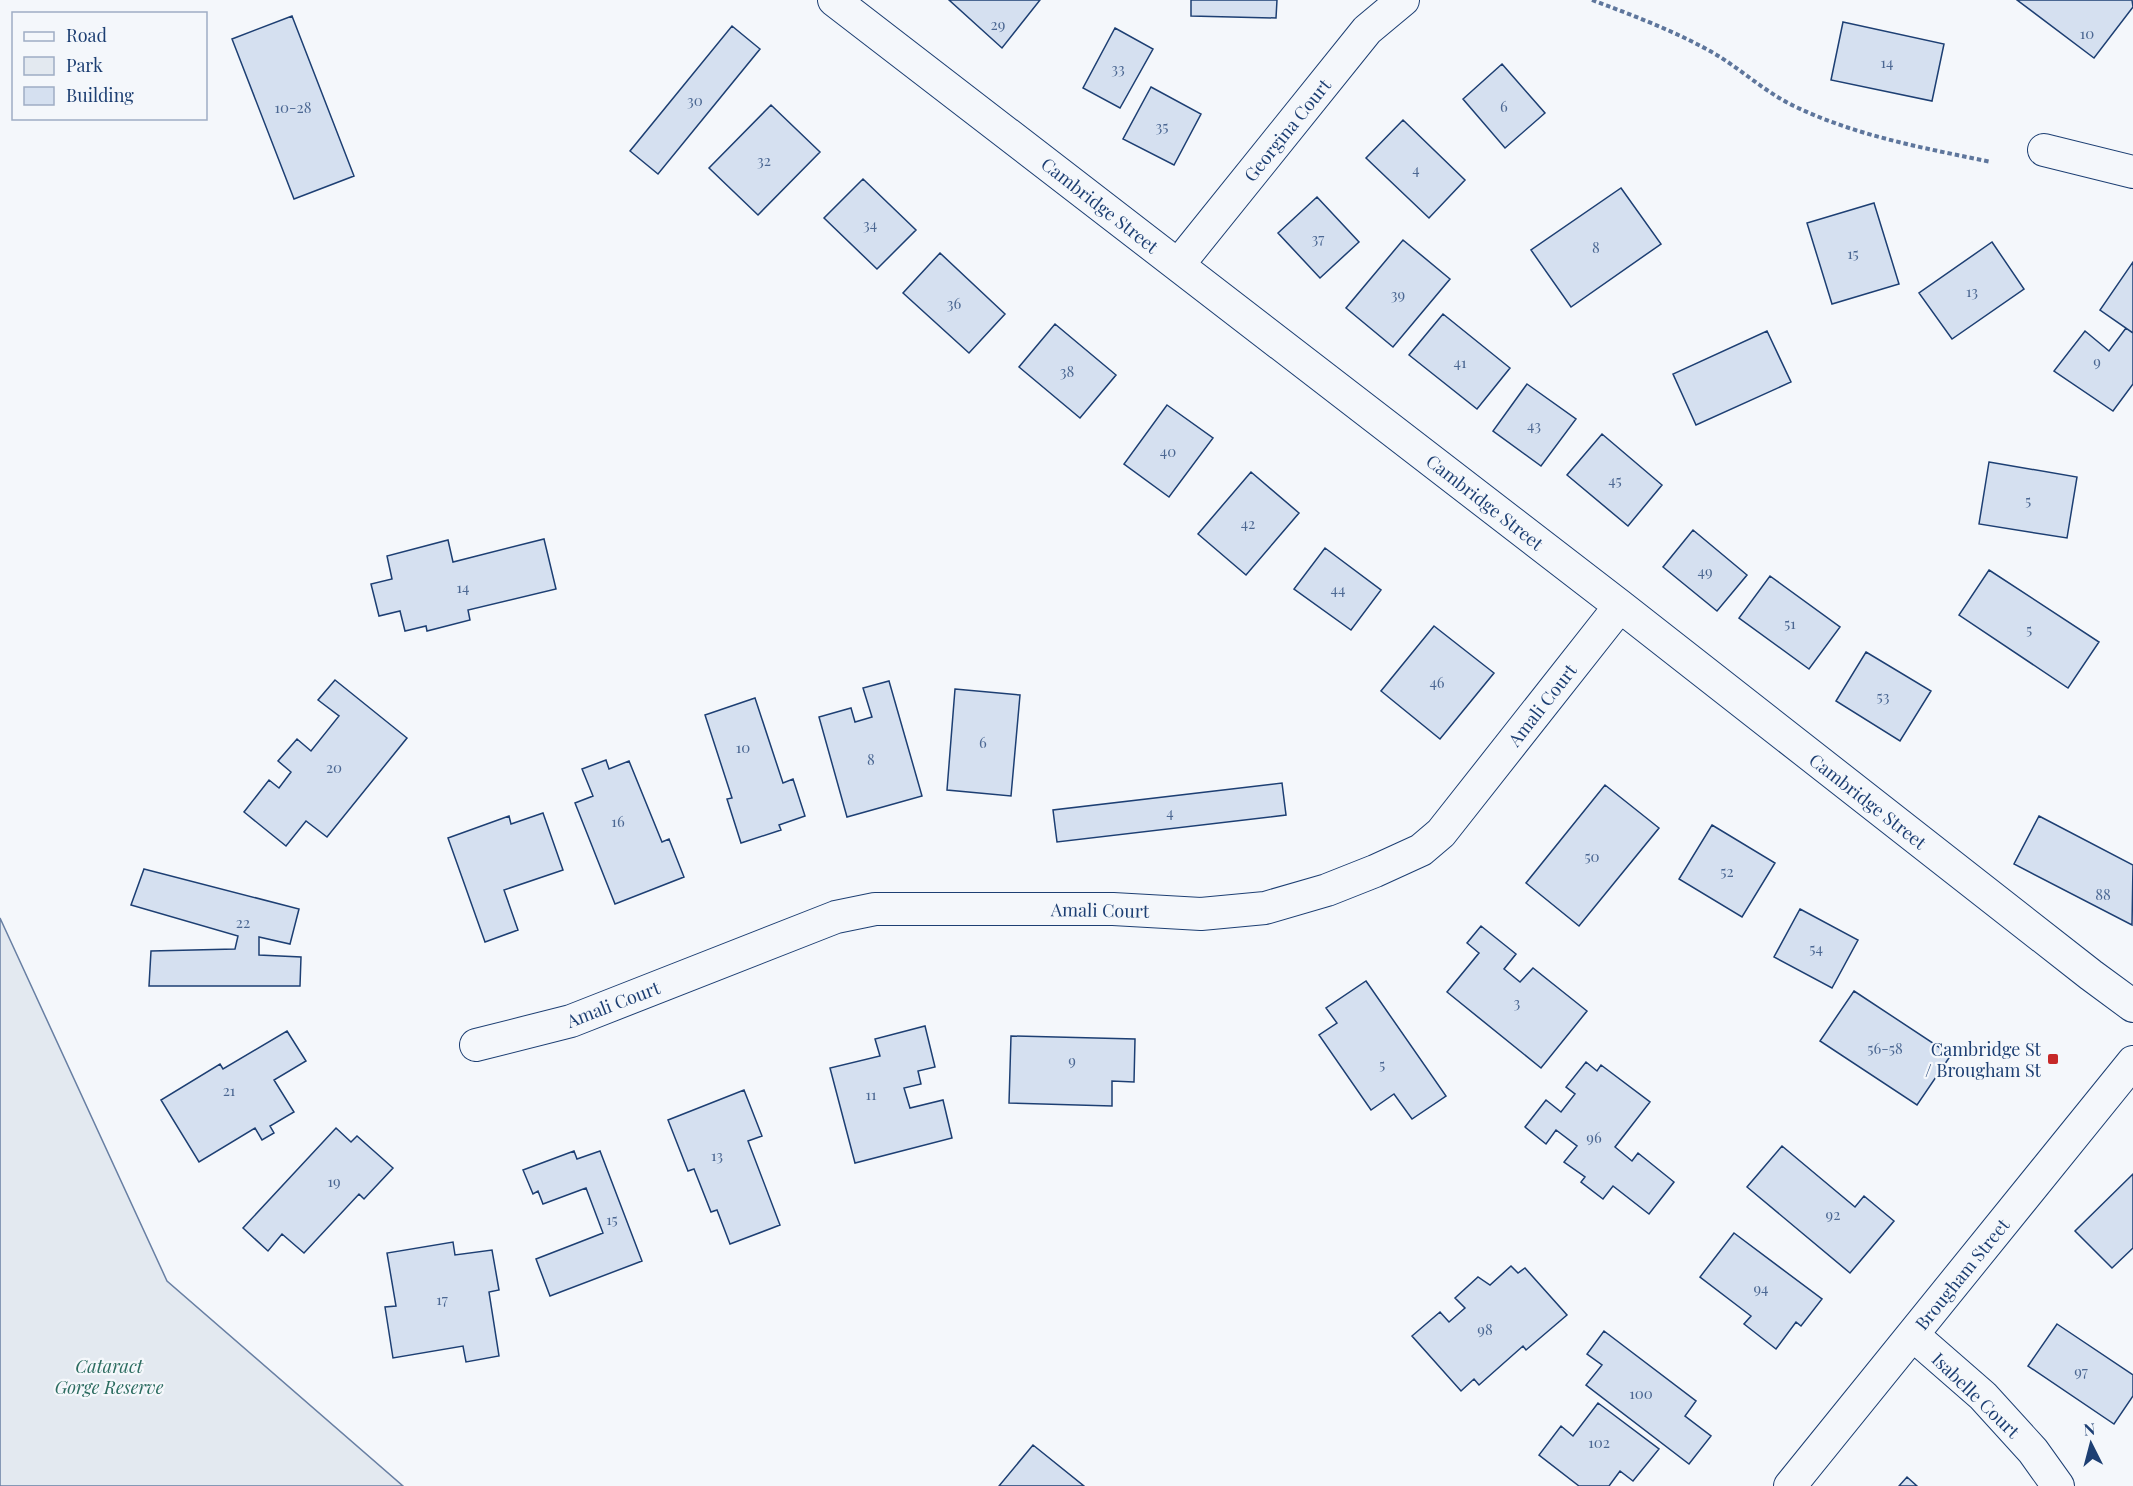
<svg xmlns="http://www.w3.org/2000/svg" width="2133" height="1486" font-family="'Playfair Display',serif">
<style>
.green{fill:#e3e9f0;stroke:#687fa3;stroke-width:1.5}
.building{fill:#d5e0f0;stroke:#1d3f73;stroke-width:1.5}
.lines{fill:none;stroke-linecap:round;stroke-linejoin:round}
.minor-casing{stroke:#1d3f73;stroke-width:34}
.path{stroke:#5e769c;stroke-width:4;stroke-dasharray:4.5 3;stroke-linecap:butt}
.minor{stroke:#f4f7fb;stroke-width:32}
.poi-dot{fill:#c62828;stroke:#f4f7fb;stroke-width:2}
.labels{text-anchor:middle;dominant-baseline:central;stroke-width:4.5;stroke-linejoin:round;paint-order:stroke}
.number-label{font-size:15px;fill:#4b6792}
.street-label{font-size:18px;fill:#1d3f73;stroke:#f4f7fb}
.poi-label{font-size:18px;fill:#1d3f73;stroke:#f4f7fb;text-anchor:end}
.park-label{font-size:18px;font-style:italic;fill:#2c6c60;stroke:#f4f7fb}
</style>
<rect width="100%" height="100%" fill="#f4f7fb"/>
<!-- green -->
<path class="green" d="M0 918 167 1281 403 1486H0Z"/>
<!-- building -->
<path class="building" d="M949 0H1040L1002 48Z
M1191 0H1277L1276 18 1191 16Z
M2017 0H2132L2133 7 2094 58Z
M292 16 354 176 294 199 232 39Z
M1843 22 1944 44 1932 101 1831 80Z
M732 26 760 49 658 174 630 151Z
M1115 28 1153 49 1120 108 1083 88Z
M1502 64 1545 113 1505 148 1463 99Z
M1151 87 1201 114 1174 165 1123 139Z
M771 105 820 152 758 215 709 168Z
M1403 120 1465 180 1429 218 1366 158Z
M863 179 916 230 877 269 824 218Z
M1621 188 1661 244 1571 307 1531 250Z
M1317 197 1359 242 1320 278 1278 233Z
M1874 203 1899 284 1832 304 1807 223Z
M1403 240 1450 279 1393 347 1346 308Z
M1992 242 2024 289 1952 339 1919 293Z
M940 253 1005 314 969 353 903 293Z
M2133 262V333L2100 310Z
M1443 314 1510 368 1477 409 1409 355Z
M1055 324 1116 375 1080 418 1019 367Z
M2126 328 2133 333V384L2113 411 2054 371 2085 331 2109 351Z
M1767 331 1791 382 1696 425 1673 374Z
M1527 384 1576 419 1541 466 1493 431Z
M1167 405 1213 438 1169 497 1124 464Z
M1602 434 1662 485 1628 526 1567 475Z
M1989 462 2077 477 2067 538 1979 524Z
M1251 472 1299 513 1246 575 1198 534Z
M1693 530 1747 575 1717 611 1663 567Z
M544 539 556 589 468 610 470 620 427 631 426 626 405 631 400 611 379 616 371 584 392 579 387 556 448 540 453 562Z
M1325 548 1381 590 1351 630 1294 589Z
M1989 570 2099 642 2068 688 1959 615Z
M1770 576 1840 627 1809 669 1739 618Z
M1434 626 1494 673 1440 739 1381 691Z
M1866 652 1931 691 1900 741 1836 701Z
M335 680 407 738 327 837 306 821 286 846 244 812 269 780 279 788 291 772 278 761 297 739 311 751 339 716 318 700Z
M889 681 922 796 847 817 819 717 851 708 855 722 872 717 863 688Z
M955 689 1020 695 1011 796 947 790Z
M755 698 783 783 793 779 805 816 779 825 781 830 741 843 727 799 732 798 705 715Z
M606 760 609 769 629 761 662 842 669 839 684 877 615 904 575 803 593 796 582 769Z
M1282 783 1286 815 1057 842 1053 810Z
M1605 785 1659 828 1579 926 1526 883Z
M543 813 563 870 504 890 518 930 485 942 448 838 509 816 511 824Z
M2039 816 2133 865 2132 925 2014 864Z
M1712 825 1775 863 1742 917 1679 879Z
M144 869 299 909 290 944 259 937V955L301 957 300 986H149L151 951 235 949 238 936 131 905Z
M1800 909 1858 940 1832 988 1774 957Z
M1481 926 1516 954 1504 969 1520 982 1533 968 1587 1011 1541 1068 1447 992 1479 953 1467 943Z
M1366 981 1446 1096 1412 1119 1394 1094 1371 1110 1319 1035 1337 1023 1326 1008Z
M1854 991 1951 1055 1917 1105 1820 1041Z
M925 1026 935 1067 918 1071 921 1084 904 1088 910 1108 943 1100 952 1138 855 1163 830 1068 880 1056 875 1039Z
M287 1031 306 1061 274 1080 294 1112 270 1126 274 1133 262 1140 255 1128 199 1162 161 1100 220 1064 223 1069Z
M1011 1036 1135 1039 1134 1082 1112 1081V1106L1009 1103Z
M1586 1062 1597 1071 1601 1065 1650 1102 1615 1147 1632 1161 1638 1153 1674 1182 1649 1214 1613 1186 1603 1199 1581 1182 1585 1177 1564 1162 1577 1146 1556 1130 1546 1144 1525 1127 1546 1100 1561 1112 1575 1094 1566 1087Z
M744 1090 762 1136 748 1141 780 1225 730 1244 717 1210 711 1212 694 1169 688 1171 668 1120Z
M336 1128 351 1142 357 1136 393 1168 364 1199 359 1194 304 1253 282 1234 268 1251 243 1228Z
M1782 1146 1855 1207 1864 1196 1894 1221 1850 1273 1747 1187Z
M574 1151 577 1159 600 1151 642 1261 550 1296 536 1259 603 1233 586 1188 543 1204 538 1191 533 1194 523 1170Z
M2133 1174V1248L2112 1268 2075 1231Z
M1734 1233 1822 1299 1801 1326 1796 1322 1776 1349 1744 1324 1751 1316 1700 1277Z
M453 1242 455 1255 492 1250 499 1290 489 1292 499 1356 466 1362 463 1346 393 1358 385 1307 396 1306 387 1253Z
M1511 1266 1518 1273 1525 1268 1567 1315 1526 1350 1523 1346 1479 1385 1474 1379 1461 1391 1412 1336 1440 1312 1449 1322 1465 1308 1455 1298 1478 1277 1490 1285Z
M2057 1324 2133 1375V1396L2114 1424 2028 1366Z
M1604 1331 1696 1401 1685 1416 1711 1436 1689 1464 1586 1385 1602 1365 1587 1354Z
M1598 1403 1659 1449 1633 1481 1620 1471 1609 1486H1579L1539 1455 1561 1426 1573 1436Z
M1033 1445 1084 1486H999Z
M1907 1477 1917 1486H1899Z"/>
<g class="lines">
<defs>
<path id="minor" d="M834 0 1620 606 2091 975 2133 1006
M2044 150 2133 172
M1178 265 1367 30 1403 0
M476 1045 571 1021 836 917 875 909H1113L1201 914 1265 908 1327 890 1375 871 1421 850 1441 833 1620 606
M1913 1335 1983 1396 2033 1451 2058 1486
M1790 1486 2133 1062"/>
</defs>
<!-- minor casing -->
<use href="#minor" class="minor-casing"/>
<!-- path -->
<path class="path" d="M1592 0C1632 15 1672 30 1710 51 1739 67 1763 91 1794 106 1856 136 1924 148 1991 162"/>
<!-- minor -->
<use href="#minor" class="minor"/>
</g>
<!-- markers -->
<rect class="poi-dot" x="2047" y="1053" width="12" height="12" rx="3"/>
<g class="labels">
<!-- number labels -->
<g class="number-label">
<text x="998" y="24">29</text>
<text x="2087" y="33">10</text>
<text x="1887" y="62">14</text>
<text x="1118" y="68">33</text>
<text x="695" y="100">30</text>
<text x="1504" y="106">6</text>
<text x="293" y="107">10-28</text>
<text x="1162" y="126">35</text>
<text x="764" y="160">32</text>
<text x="1416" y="169">4</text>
<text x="870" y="224">34</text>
<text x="1318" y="238">37</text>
<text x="1596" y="247">8</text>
<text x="1853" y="253">15</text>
<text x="1972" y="291">13</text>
<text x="1398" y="294">39</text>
<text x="954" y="303">36</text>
<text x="2097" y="361">9</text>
<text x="1460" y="362">41</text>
<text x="1067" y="371">38</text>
<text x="1534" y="425">43</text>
<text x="1168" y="451">40</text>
<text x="1615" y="480">45</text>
<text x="2028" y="500">5</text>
<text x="1248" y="523">42</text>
<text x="1705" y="571">49</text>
<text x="463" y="587">14</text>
<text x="1338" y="589">44</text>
<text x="1790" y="623">51</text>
<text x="2029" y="629">5</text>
<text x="1437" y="682">46</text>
<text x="1883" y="696">53</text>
<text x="983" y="742">6</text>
<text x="743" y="747">10</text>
<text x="871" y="759">8</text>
<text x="334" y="767">20</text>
<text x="1170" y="812">4</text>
<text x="618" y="821">16</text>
<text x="1592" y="856">50</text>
<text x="1727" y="871">52</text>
<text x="2103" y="894">88</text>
<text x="243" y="922">22</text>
<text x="1816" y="948">54</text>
<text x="1517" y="1002">3</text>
<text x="1885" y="1048">56-58</text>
<text x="1072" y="1060">9</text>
<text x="1382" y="1064">5</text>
<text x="229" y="1090">21</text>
<text x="871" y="1094">11</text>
<text x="1594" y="1137">96</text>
<text x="717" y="1155">13</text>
<text x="334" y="1181">19</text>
<text x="1833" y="1214">92</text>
<text x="612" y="1219">15</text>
<text x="1761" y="1288">94</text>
<text x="442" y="1299">17</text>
<text x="1485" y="1329">98</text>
<text x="2081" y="1371">97</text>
<text x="1641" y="1393">100</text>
<text x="1599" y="1442">102</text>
</g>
<!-- street labels -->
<g class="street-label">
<text transform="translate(1287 130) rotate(-51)">Georgina Court</text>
<text transform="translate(1100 205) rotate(38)">Cambridge Street</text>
<text transform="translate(1485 502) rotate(38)">Cambridge Street</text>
<text transform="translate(1542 705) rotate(-52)">Amali Court</text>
<text transform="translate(1868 801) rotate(38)">Cambridge Street</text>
<text transform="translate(1100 910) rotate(1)">Amali Court</text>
<text transform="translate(613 1004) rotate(-21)">Amali Court</text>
<text transform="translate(1962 1274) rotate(-51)">Brougham Street</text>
<text transform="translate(1976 1395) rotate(44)">Isabelle Court</text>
</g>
<!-- poi labels -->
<g class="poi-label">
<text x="2041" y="1049">Cambridge St<tspan x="2041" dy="21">/ Brougham St</tspan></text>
</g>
<!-- park labels -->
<g class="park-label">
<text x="109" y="1366">Cataract<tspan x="109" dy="21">Gorge Reserve</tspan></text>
</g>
</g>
<!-- legend -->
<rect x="12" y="12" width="195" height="108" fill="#f4f7fb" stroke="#9eadc5" stroke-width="1.5"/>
<rect x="24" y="32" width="30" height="9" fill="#f4f7fb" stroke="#9eadc5" stroke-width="1.5"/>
<text x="66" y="42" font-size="18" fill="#1d3f73">Road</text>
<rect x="24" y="57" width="30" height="18" fill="#e3e9f0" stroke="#9eadc5" stroke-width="1.5"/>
<text x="66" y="72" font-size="18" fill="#1d3f73">Park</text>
<rect x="24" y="87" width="30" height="18" fill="#d5e0f0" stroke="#9eadc5" stroke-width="1.5"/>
<text x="66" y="102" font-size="18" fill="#1d3f73">Building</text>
<!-- north arrow -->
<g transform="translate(2091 1444) rotate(354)" stroke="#f4f7fb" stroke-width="4.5" paint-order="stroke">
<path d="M0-4.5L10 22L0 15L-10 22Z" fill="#1d3f73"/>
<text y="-9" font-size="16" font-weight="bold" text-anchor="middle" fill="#1d3f73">N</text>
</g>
</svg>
